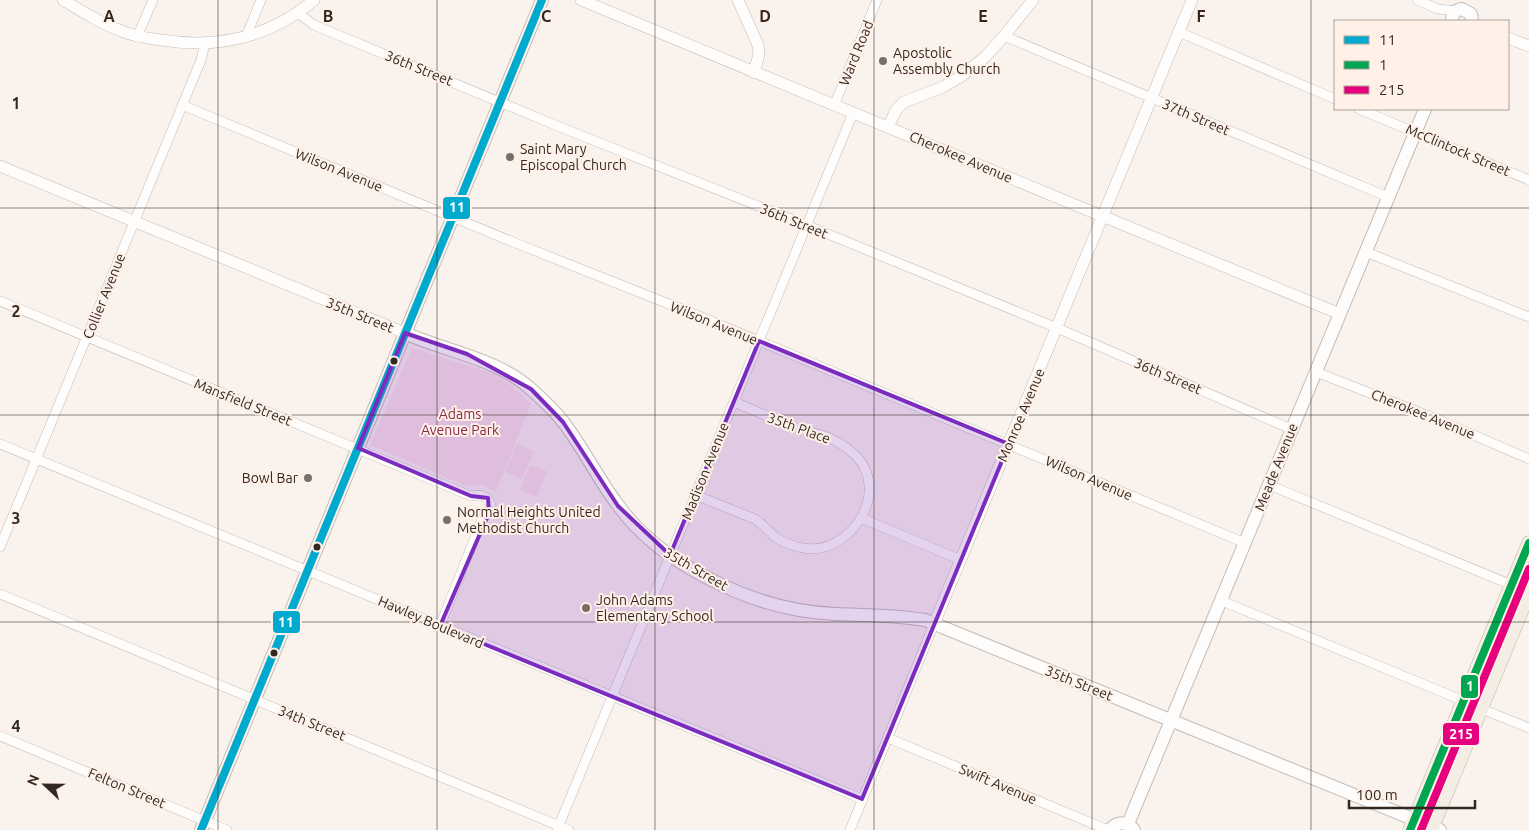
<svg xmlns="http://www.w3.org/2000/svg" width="1529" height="830" font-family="Ubuntu,sans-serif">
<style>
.green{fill:#f7e3e4}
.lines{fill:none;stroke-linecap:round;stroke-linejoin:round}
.minor-casing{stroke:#c3bcb6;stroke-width:10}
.tertiary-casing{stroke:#c3bcb6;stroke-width:12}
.secondary-casing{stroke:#c3bcb6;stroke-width:14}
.primary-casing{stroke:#bfb5a3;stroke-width:15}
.minor{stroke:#fefdfc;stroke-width:9}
.tertiary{stroke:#fefdfc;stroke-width:11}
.secondary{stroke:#fefdfc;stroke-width:12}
.primary{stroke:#f2eee4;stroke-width:14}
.bus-1-casing{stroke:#fff1e7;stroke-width:11}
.bus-2-casing{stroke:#fff1e7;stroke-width:11}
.bus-3-casing{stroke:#fff1e7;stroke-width:11}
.bus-1{stroke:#00a9ce;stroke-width:8}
.bus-2{stroke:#00a651;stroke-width:8}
.bus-3{stroke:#e5007d;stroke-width:8}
.marked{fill:#7b2cbf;fill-opacity:0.2;stroke:#7b2cbf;stroke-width:4;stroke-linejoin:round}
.grid{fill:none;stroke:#312822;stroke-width:1;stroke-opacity:0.55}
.poi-dot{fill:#776f69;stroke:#fff1e7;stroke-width:2}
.bus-dot{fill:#312822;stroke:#fff1e7;stroke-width:2}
.labels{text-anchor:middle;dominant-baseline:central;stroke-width:4;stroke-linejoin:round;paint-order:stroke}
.street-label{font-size:14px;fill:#312822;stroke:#fff1e7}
.poi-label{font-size:14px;fill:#312822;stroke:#fff1e7;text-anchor:start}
.park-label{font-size:14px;fill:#852647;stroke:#fff1e7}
.grid-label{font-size:16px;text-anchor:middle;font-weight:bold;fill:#312822;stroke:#fff1e7;stroke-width:4;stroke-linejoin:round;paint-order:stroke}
.line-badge{stroke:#fff1e7;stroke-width:2}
.badge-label{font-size:14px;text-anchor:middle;font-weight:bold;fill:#fff}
</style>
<rect width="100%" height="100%" fill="#f9f2ed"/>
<!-- green -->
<path class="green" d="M412 348 494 374 513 387 531 404 496 492 483 485H464L370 445Z
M517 444 534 451 522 479 505 473Z
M530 465 547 471 537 497 520 490Z"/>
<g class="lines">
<defs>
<path id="minor" d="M1417 0 1438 9 1456 11
M298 13 314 25 560 127 806 225 1057 328 1291 429
M1179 32 1335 99
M1004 36 1388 197
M137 37 153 0
M246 37 261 0
M182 105 513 242 699 316 1245 543
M834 106 877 0
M1359 109 1529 180
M1366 252 1529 317
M0 301 471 496C481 494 488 496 491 505L489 513 483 517 440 626
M1316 372 1439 420 1529 459
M0 444 862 799
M1269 485 1529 592
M695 495 755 519C762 524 768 530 774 536 780 541 791 545 798 547 848 561 894 491 854 454 845 446 834 439 822 435 815 433 807 433 800 430 778 421 756 411 734 402
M861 518 961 560
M0 547 201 60 205 44
M0 594 569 830
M1222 601 1464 701
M1482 709 1529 728
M0 736 227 830
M888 738 1108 830
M557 830 853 113
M850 830 934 624"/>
<path id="tertiary" d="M63 0C83 12 102 24 124 32 136 37 148 38 161 40 218 49 269 38 314 0
M581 0C834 107 1087 209 1340 314
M738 0 758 45 759 54 754 73
M1508 38 1529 46
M888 127 896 110 904 102 943 87 963 75 985 57 1004 36 1033 0
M0 166 405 333
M934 624 1192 0"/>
<path id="secondary" d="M1452 21C1452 14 1455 10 1462 9L1471 14 1472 21
M405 333C447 352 497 358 532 390 543 400 555 411 564 423 584 449 598 479 618 505 643 540 683 567 722 585 757 602 796 612 835 614 865 615 895 615 925 620L1440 830
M1128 824 1425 109
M201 830 542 0
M1110 830C1117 821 1127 821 1134 830"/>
<path id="primary" d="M1410 830 1529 543
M1431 830 1529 592"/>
</defs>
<!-- minor casing -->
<use href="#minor" class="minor-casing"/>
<!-- tertiary casing -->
<use href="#tertiary" class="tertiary-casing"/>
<!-- secondary casing -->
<use href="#secondary" class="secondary-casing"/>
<!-- primary casing -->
<use href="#primary" class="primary-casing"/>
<!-- minor -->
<use href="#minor" class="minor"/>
<!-- tertiary -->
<use href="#tertiary" class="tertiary"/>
<!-- secondary -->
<use href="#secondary" class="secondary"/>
<!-- primary -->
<use href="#primary" class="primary"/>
<defs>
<path id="bus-1" d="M201 830 542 0"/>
<path id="bus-2" d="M1410 830 1529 543"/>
<path id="bus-3" d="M1421 830 1529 569"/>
</defs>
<!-- bus-1 casing -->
<use href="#bus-1" class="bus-1-casing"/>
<!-- bus-2 casing -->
<use href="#bus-2" class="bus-2-casing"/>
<!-- bus-3 casing -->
<use href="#bus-3" class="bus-3-casing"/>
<!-- bus-1 -->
<use href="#bus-1" class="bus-1"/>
<!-- bus-2 -->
<use href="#bus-2" class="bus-2"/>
<!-- bus-3 -->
<use href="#bus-3" class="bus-3"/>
</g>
<!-- marked area -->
<path class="marked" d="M405 333 467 354 531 389 563 422 618 506 670 555 759 341 1009 444 862 799 440 626 489 513 488 498 471 496 358 448Z"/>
<!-- grid -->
<path class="grid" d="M218 0V830M437 0V830M655 0V830M874 0V830M1092 0V830M1311 0V830M0 208H1529M0 415H1529M0 622H1529"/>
<!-- markers -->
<g class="poi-dot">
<circle cx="883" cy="61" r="5"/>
<circle cx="510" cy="157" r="5"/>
<circle cx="308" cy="478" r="5"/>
<circle cx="447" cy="520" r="5"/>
<circle cx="586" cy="608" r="5"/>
</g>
<g class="bus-dot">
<circle cx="394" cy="361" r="4.5"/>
<circle cx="317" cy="547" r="4.5"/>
<circle cx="274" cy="653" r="4.5"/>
</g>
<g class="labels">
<!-- street labels -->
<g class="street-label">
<text transform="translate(856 53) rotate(-68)">Ward Road</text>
<text transform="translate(419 68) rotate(22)">36th Street</text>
<text transform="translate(1196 117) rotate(23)">37th Street</text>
<text transform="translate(1458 150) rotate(23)">McClintock Street</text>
<text transform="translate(961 157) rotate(23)">Cherokee Avenue</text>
<text transform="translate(339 170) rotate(22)">Wilson Avenue</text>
<text transform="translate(794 221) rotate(22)">36th Street</text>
<text transform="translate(104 296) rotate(-68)">Collier Avenue</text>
<text transform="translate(360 315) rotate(22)">35th Street</text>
<text transform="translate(714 323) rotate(22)">Wilson Avenue</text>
<text transform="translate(1168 376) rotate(23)">36th Street</text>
<text transform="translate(243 402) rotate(22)">Mansfield Street</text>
<text transform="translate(1423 414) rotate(22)">Cherokee Avenue</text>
<text transform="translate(1021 415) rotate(-67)">Monroe Avenue</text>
<text transform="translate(799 428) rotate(20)">35th Place</text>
<text transform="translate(1276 467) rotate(-68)">Meade Avenue</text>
<text transform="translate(705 471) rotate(-68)">Madison Avenue</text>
<text transform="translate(1089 478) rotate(23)">Wilson Avenue</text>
<text transform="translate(696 569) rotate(30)">35th Street</text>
<text transform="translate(431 622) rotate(23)">Hawley Boulevard</text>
<text transform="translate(1079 683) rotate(22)">35th Street</text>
<text transform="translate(312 723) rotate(22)">34th Street</text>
<text transform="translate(998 784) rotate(23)">Swift Avenue</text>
<text transform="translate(127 788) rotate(23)">Felton Street</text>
</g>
<!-- poi labels -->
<g class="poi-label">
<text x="893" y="53">Apostolic<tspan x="893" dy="16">Assembly Church</tspan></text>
<text x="520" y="149">Saint Mary<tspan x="520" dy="16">Episcopal Church</tspan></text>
<text x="298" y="478" text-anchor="end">Bowl Bar</text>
<text x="457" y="512">Normal Heights United<tspan x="457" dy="16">Methodist Church</tspan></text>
<text x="596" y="600">John Adams<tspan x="596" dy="16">Elementary School</tspan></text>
</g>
<!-- park labels -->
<g class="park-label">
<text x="460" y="414">Adams<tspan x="460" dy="16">Avenue Park</tspan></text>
</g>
</g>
<g class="grid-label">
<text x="109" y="22">A</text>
<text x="328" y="22">B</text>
<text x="546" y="22">C</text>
<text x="765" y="22">D</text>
<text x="983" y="22">E</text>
<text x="1201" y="22">F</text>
<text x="16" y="109">1</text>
<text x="16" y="317">2</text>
<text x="16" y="524">3</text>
<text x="16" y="732">4</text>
</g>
<g class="line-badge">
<rect x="442" y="196" width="29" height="24" rx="5" fill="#00a9ce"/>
<rect x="272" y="610" width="29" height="24" rx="5" fill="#00a9ce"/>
<rect x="1460" y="674" width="19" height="25" rx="5" fill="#00a651"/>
<rect x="1442" y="722" width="38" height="24" rx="5" fill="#e5007d"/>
</g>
<g class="badge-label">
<text x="457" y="212">11</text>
<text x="286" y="627">11</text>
<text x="1470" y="691">1</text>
<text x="1461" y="739">215</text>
</g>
<!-- legend -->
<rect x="1334" y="20" width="175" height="90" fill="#fff1e7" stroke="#ada198"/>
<rect x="1344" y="36" width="25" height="8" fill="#00a9ce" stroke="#ada198"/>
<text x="1379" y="45" font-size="15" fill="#312822">11</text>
<rect x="1344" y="61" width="25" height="8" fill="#00a651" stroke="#ada198"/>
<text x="1379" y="70" font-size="15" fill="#312822">1</text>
<rect x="1344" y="86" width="25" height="8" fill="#e5007d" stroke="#ada198"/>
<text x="1379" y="95" font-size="15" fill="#312822">215</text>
<!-- north arrow -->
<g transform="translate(45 785) rotate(292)" stroke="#fff1e7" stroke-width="4" paint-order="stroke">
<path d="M0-4L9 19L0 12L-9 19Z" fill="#312822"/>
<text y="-8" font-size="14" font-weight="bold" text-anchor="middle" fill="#312822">N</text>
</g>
<!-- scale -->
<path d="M1349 800v8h126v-8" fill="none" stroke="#312822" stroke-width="2.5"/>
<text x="1356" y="800" font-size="15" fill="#312822" stroke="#fff1e7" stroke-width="4" paint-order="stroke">100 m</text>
</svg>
